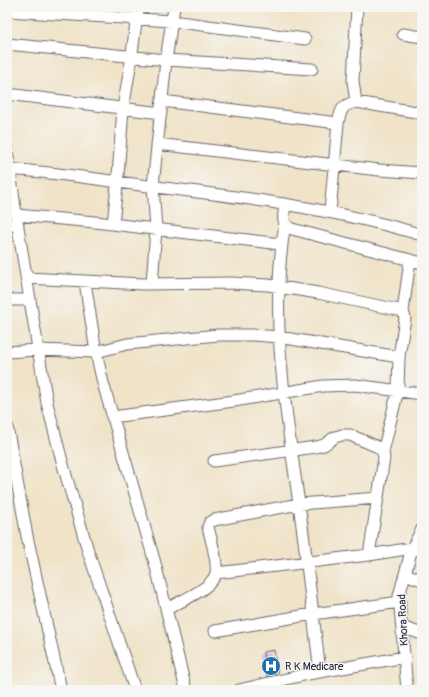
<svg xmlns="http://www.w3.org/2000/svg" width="429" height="697" font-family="Pangolin,sans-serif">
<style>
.building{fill:#b8aede}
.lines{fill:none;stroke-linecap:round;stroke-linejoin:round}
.minor-casing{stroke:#6a666c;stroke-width:13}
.minor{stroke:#fff;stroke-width:11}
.labels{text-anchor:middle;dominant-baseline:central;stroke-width:3;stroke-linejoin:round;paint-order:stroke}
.street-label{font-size:11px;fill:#22223b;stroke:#f6f6f2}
.poi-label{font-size:11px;fill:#22223b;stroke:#f6f6f2;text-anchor:start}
</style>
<rect width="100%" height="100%" fill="#f6f6f2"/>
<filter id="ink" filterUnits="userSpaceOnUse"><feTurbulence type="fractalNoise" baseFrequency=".025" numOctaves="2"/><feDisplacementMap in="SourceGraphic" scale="8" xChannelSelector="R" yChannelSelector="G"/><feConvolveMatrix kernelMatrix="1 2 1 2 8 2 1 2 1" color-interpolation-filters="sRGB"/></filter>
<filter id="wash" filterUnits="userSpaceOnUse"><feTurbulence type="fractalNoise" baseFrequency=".012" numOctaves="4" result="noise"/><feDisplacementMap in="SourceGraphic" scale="16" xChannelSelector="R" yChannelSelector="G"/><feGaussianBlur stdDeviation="0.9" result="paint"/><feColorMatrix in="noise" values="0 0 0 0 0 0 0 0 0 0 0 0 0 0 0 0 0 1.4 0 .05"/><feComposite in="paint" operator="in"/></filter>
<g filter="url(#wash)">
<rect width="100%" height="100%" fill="#f0e3c8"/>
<g id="blocks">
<!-- building -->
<path class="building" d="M274 650 278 674 267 676 263 652Z"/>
</g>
</g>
<g filter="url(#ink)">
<use href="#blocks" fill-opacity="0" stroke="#6a666c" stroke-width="1"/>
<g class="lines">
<defs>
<path id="minor" d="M7 11 172 21 305 39
M403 34 422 37
M7 44 166 60 312 69
M7 94 161 113
M162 101 338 123
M356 102 353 81 357 7
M157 144 379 170 422 173
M7 148 16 215 47 403 63 465 89 554 135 690
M7 169C54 172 101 180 148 186 241 197 333 208 422 235
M285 204C284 216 280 223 292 229L422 263
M330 212 338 123C341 109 342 105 356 102L422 113
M16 215 95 222 281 244
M285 223C269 317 286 411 299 504 307 560 313 616 320 672
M113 224 118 175 123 109 131 61 138 7
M7 225H18
M27 278 143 284 231 283 268 285 318 293 403 311
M85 282 96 352 103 383 155 563 186 690
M152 284 156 229 153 186 166 60 174 7
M7 300H30
M7 352 37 350 96 352 127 344 218 335H253L279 337 399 357
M112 417 234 401 323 386 355 385 422 394
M7 426 27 536 61 690
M383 452 398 390 399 357 405 318 403 311 410 260
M214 461 316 447 324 445 335 437 342 435H350L378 447 383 452 384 458 369 555
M216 573 369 555 412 548 422 551
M405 574 422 580
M167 609C180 601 212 589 216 573 218 561 211 540 208 527L210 522 214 520 299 504 378 498
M402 627 422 634
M215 631 313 614 400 602
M239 690 308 674 405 657
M407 690 399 596 412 548 422 529"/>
</defs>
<!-- minor casing -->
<use href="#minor" class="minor-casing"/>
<!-- minor -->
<use href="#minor" class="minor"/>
</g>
</g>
<!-- icons -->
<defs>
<symbol id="hospital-disc" viewBox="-11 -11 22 22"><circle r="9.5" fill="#1f6fb2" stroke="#f6f6f2"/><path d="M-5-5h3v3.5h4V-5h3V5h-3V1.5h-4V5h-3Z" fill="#fff"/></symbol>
</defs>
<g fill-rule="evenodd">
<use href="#hospital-disc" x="260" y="655" width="22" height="22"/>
</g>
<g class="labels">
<!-- street labels -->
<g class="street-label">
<text transform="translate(403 620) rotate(-93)">Khora Road</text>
</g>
<!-- poi labels -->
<g class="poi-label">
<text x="285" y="666">R K Medicare</text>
</g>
</g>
<!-- margin -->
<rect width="429" height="697" fill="none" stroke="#f6f6f2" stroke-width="24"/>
</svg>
